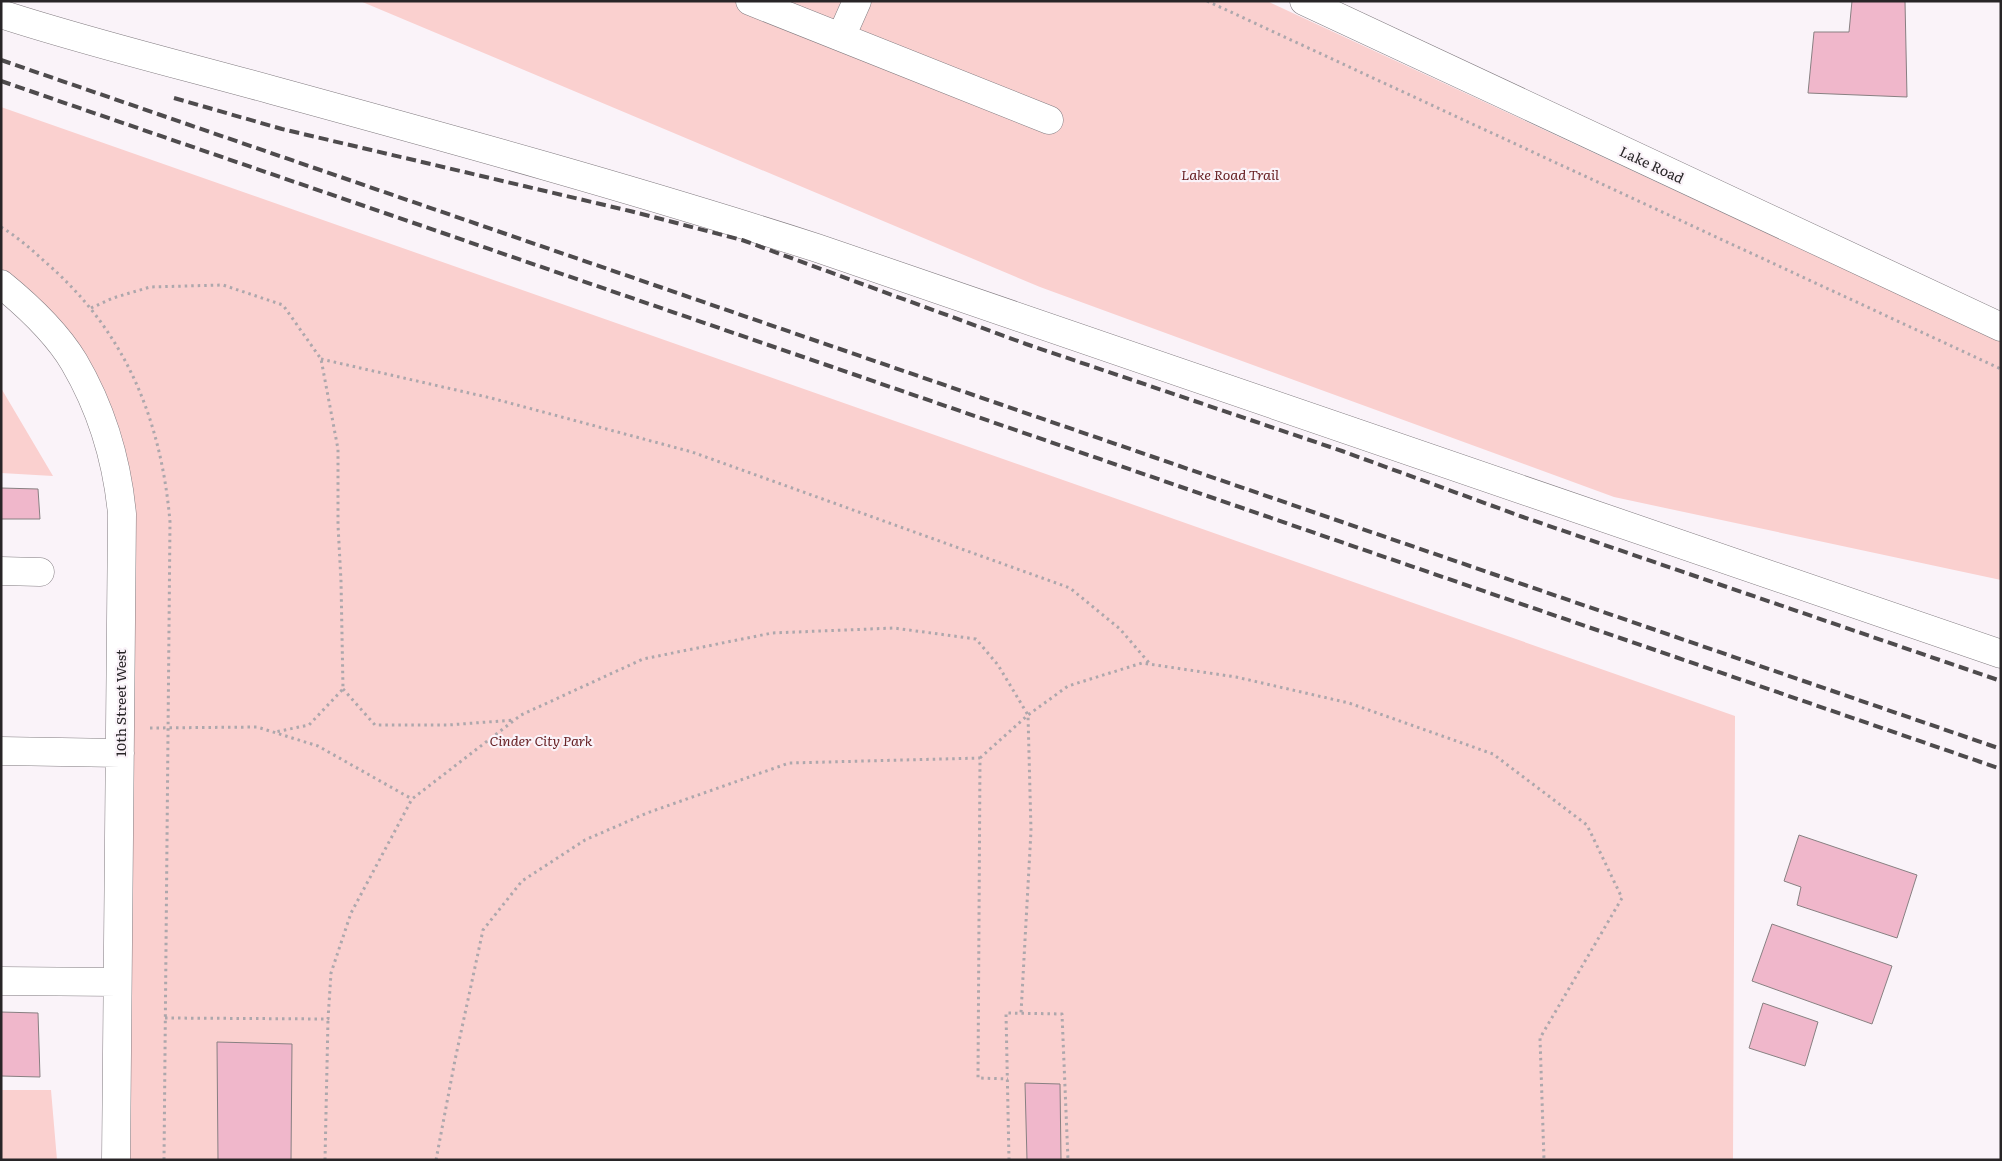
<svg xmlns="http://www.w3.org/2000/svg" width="2002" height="1161" font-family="Literata,serif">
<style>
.green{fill:#fad0cf}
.building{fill:#f0b7cb;stroke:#888082}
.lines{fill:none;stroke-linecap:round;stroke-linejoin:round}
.minor-casing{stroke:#827c81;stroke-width:29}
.path{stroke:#ada7ac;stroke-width:3;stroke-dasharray:2.5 4;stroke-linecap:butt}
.minor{stroke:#fff;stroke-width:28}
.rail{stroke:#4e4b4d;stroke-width:4;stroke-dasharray:10 5;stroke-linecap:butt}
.labels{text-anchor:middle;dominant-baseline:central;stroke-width:4.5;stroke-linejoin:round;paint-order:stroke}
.street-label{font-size:14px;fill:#282527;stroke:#faf3f9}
.park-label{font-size:14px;font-style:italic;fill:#682226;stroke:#faf3f9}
</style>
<rect width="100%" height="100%" fill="#faf3f9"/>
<!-- green -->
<path class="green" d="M360 1H1267L2001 342V580L1614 497 1040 287Z
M1 107 1735 716 1733 1160H116L122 514 90 394 1 287Z
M1 388 53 476 1 473Z
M1 1090H51L57 1160H1Z"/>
<!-- building -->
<path class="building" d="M1852 1H1905L1907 97 1808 93 1814 32H1849Z
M1 488 38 489 40 519H1Z
M1799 835 1917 875 1897 938 1797 905 1801 887 1784 881Z
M1772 924 1892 966 1872 1024 1752 981Z
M1763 1003 1818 1022 1805 1066 1749 1048Z
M1 1012 38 1013 40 1077 1 1076Z
M217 1042 292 1044 291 1160H218Z
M1025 1083 1060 1084 1061 1160H1027Z"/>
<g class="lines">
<defs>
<path id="minor" d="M750 1 1049 120
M1304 1 2001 327
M1 14C90 43 182 65 272 90 455 140 637 190 817 248L2001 654
M841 37 857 1
M1 284C28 306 56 332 74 362 101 408 117 461 122 514L116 1160
M1 571 40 572
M1 751 120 753
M1 981 117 982"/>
</defs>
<!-- minor casing -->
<use href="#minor" class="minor-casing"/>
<!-- path -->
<path class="path" d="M1207 1 2001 369
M1 227C16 236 30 248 43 260 124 329 161 417 170 522L164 1160
M91 308 113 298 150 287 223 285 283 305 321 359 338 449V525L341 581 343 689 309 725 275 732
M321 359 491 398 692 452 1070 588 1120 629 1150 664
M343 689 375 725H448L514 720
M150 728 257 727 318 746 412 799
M980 758 1028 715 1068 686 1142 663 1236 677 1349 703 1493 754 1587 825 1622 898 1540 1038 1544 1160
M165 1018 328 1019 331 973 351 913 412 799 521 715 643 659 772 633 894 628 976 639 998 665 1028 715 1031 831 1021 1013
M325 1160 328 1019
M436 1160 455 1060 483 930 522 881 585 840 647 813 789 763 980 758 978 1078 1008 1079
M1009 1160 1006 1013 1062 1014 1068 1160"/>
<!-- minor -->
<use href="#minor" class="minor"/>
<!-- rail -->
<path class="rail" d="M1 60 2001 749
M1 81 2001 769
M174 98 282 129 630 211 742 240 1026 344 1342 451 1523 517 2001 681"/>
</g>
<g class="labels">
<!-- street labels -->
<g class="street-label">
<text transform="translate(1652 164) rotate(25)">Lake Road</text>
<text transform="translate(120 703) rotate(-90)">10th Street West</text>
</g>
<!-- park labels -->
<g class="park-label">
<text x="1230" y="174">Lake Road Trail</text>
<text x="541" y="740">Cinder City Park</text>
</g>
</g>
<!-- border -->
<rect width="2002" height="1161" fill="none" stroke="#282527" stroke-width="5"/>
</svg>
